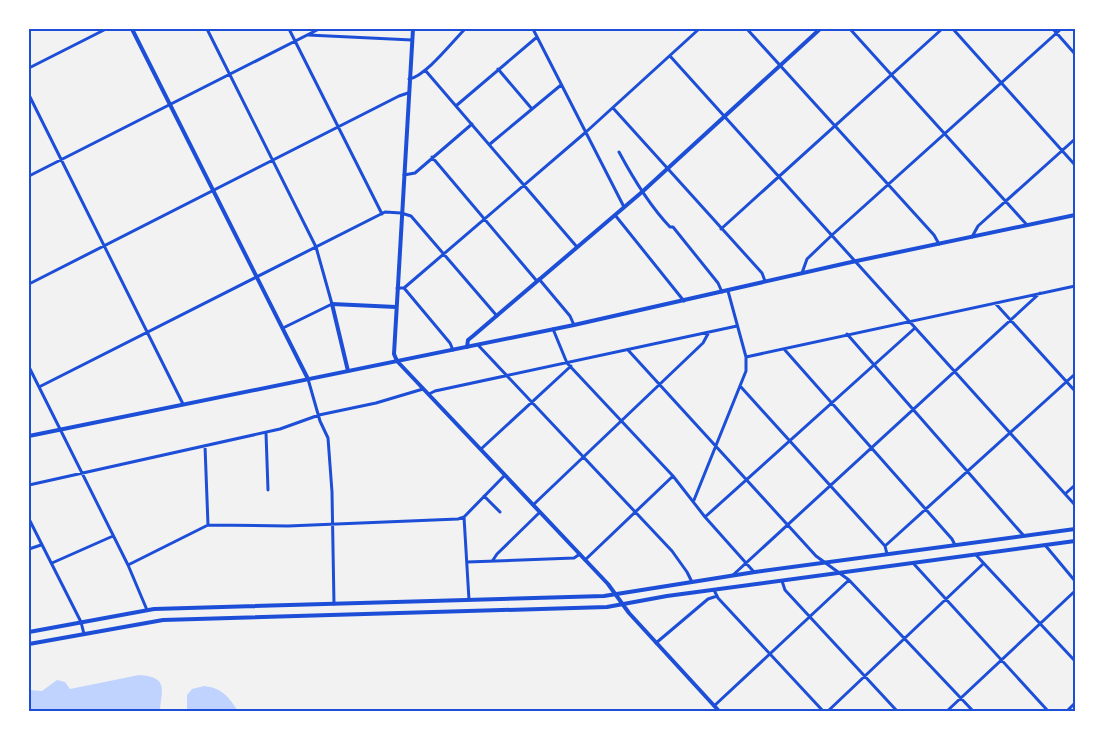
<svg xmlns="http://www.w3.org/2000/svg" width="1104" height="740" font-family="'PT Sans',sans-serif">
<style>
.water{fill:#bfd3fe}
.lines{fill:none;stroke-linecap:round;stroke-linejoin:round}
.minor{stroke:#1d4ed8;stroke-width:3}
.tertiary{stroke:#1d4ed8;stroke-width:4}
.secondary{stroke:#1d4ed8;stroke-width:4}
.neatline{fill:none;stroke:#1d4ed8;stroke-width:2}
</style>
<rect width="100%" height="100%" fill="#f2f2f2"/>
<!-- water -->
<path class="water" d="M139 675C170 677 161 691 160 711H29V690L42 691 57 680 65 682 70 689Z
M204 686C222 688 229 697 238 711H187V695L192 689Z"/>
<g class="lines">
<!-- minor -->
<path class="minor" d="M207 29 316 247 332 304 283 328
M289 29 382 214
M533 29 624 207
M747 29 934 235 939 244
M850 29 1027 225
M953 29 1075 165
M1053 29 1075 54
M308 35 412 40
M670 56 1075 505
M29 68 106 29
M498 69 532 109
M425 70 577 247
M409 79C425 77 453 41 465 29
M29 95 183 404
M457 105 537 37
M613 108 762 273 765 281
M490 144 561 85
M619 152C634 180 649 205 670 227H673L718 283 722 292
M432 157 536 280
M404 175 415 173 472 124
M29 176 319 29
M615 215 684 301
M721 229 942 29
M972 237 978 226 1075 139
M802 273 807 259 832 235 1061 29
M539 279 570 316 574 325
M29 284 399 96 408 93
M397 288H404L586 132 699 29
M404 288 450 343 453 350
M995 303 1075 391
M553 329 567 363 673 476 705 517 754 572
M847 334 1024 536
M478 345 672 551 687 572 692 582
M784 349 952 539 955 545
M628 350 816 556 849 580 973 711
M746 357 1075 286
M29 367 128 565 147 610
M308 379 320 421 328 438 332 492 334 604
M39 387 385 212 401 213 411 216 497 316
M741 387 885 546 887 554
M429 394 435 391 737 326
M266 433 268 490
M205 446 208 525
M481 449 571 366
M29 485 280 429 319 415 376 403 423 389
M1065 494 1075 485
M484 496 500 512
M694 500 746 371V357L728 291
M533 505 703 343 709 332
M705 517 915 328
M29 519 81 622 84 634
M1045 545 1075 581
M885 546 1075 374
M29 549 41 545
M976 555 1075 661
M493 560 497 554 540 512
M585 560 673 476
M467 562 574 558 580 554
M52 563 113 536
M913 563 1048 711
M128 565 208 525 288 526 458 519 464 517
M733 575 1040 293
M782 581 785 590 897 711
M714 590 718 598 823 711
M469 600 464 517 505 475
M656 643 708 599 717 596
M714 706 849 580
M828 711 983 564
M947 711 1075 591
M1067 711 1075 703"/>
<!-- tertiary -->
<path class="tertiary" d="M467 347 468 340 473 336 642 192 820 29
M397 361 394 354 413 29
M348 371 332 304 396 307"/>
<!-- secondary -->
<path class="secondary" d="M132 29 308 379
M397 361 608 584 629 613 719 711
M29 436 574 325 847 263 1075 215
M29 632 154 609 604 596 755 572 1075 529
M29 644 163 620 607 607 667 596 1075 541"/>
</g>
<!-- border -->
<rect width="1104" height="740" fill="none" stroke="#ffffff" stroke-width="60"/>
<rect x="30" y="30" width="1044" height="680" class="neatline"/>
</svg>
